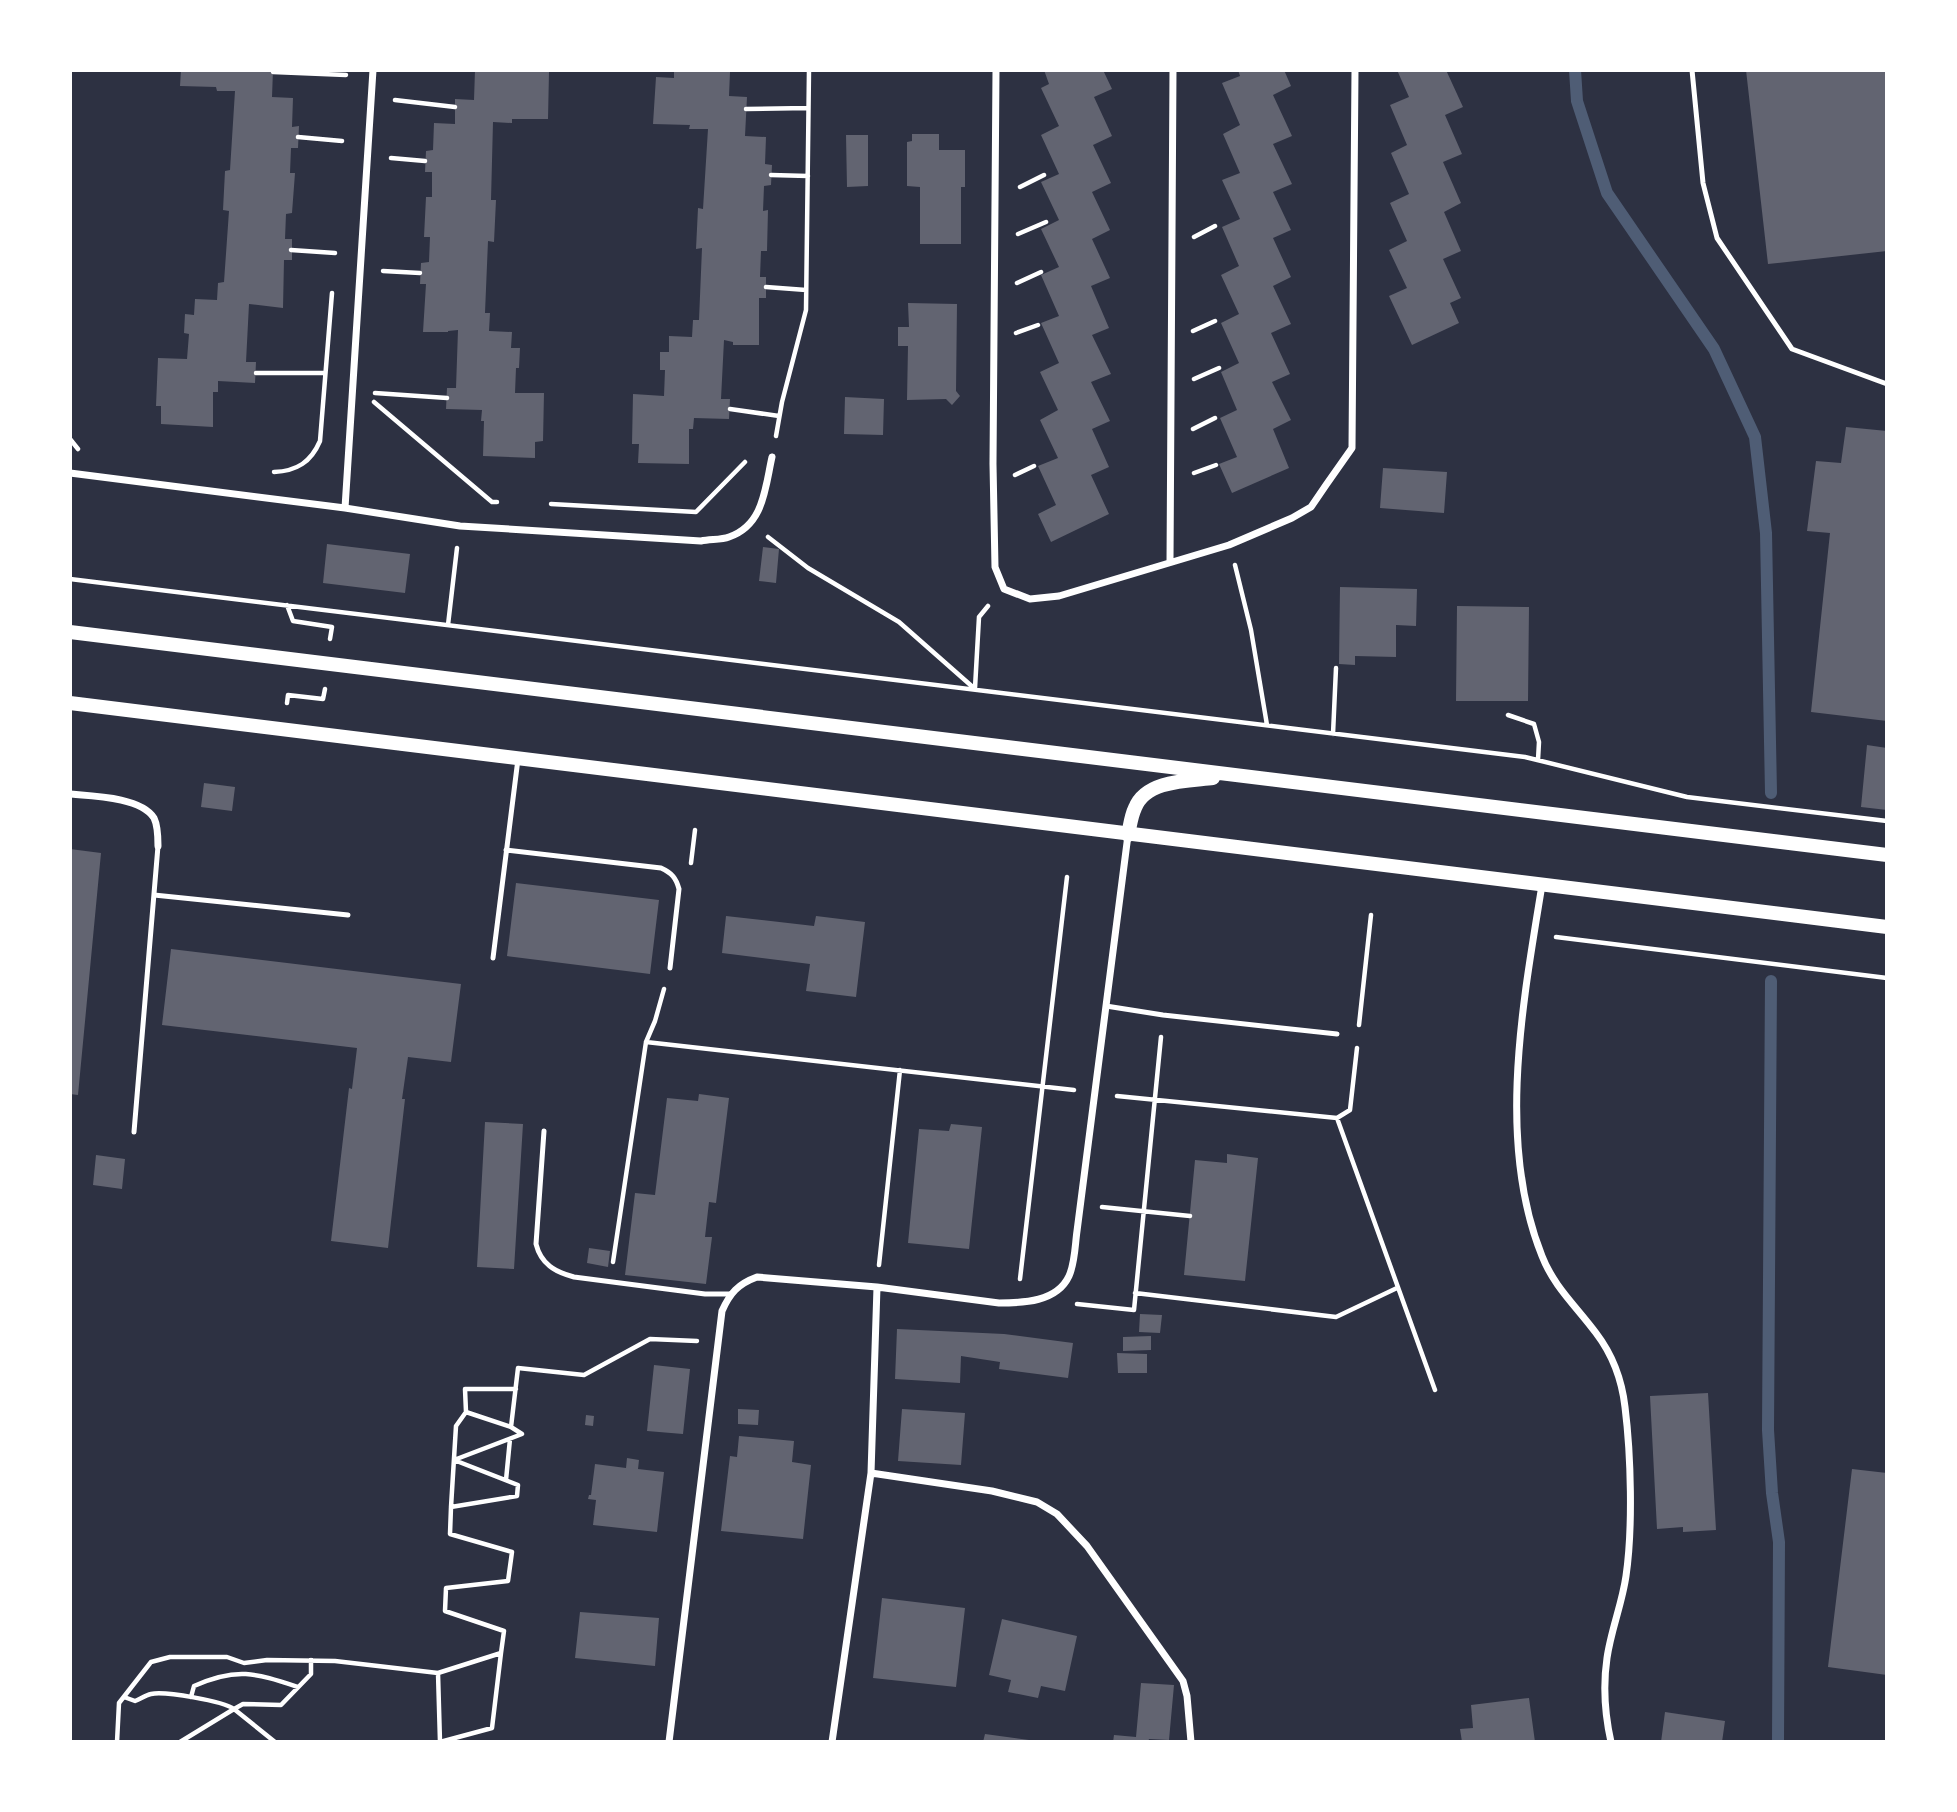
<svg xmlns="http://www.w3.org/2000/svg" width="1957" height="1812" font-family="Georgia,serif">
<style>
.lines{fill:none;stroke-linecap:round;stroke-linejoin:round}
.stream{stroke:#4f5d75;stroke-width:12}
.building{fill:#626471}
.path{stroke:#fff;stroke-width:4.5}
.service{stroke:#fff;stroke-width:5}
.minor{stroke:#fff;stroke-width:7}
.secondary{stroke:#fff;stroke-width:14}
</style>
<rect width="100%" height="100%" fill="#2d3142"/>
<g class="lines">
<!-- stream -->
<path class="stream" d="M1575 70 1577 101 1607 193 1714 349 1755 437 1766 533 1771 793
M1771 981 1768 1430 1772 1493 1779 1542 1778 1742"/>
</g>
<!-- building -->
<path class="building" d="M181 70H273L272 97 293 98 292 127 299 126 298 148H291L290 173H295L292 213 286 214 285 239H292V260H284L283 308 249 304 246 362H256L255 383 218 381V392H213V427L161 424V406H156L158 358 187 359 189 334 184 333 185 314 194 315 195 299 217 300 218 283 224 282 229 211 223 210 225 171 230 170 235 91H217L216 87 180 86Z
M475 70 549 72 548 119H512V123L493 122 491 200H496L494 242 488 241 485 313H490L489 331 512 332 511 348H520L519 368H516L515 393H544L543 441 535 442V458L483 456 484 421H481L482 410 446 409 447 388H456L458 330 448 331V332H423L426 284H420L421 263 429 262 430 237H424L426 197H432V172H425L426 151 433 150 434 123 455 124V99L474 100Z
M1044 70H1103L1112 89 1094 97 1112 136 1093 145 1111 183 1092 192 1110 230 1092 239 1110 278 1091 286 1109 328 1092 335 1111 374 1091 382 1110 421 1092 429 1109 467 1091 475 1109 514 1051 542 1038 514 1056 505 1038 466 1058 458 1040 420 1058 410 1040 372 1059 363 1041 323 1059 316 1041 275 1059 267 1041 229 1059 220 1041 182 1059 174 1041 135 1059 126 1041 88 1049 84Z
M1238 70H1284L1291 86 1273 95 1292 136 1273 144 1292 184 1273 192 1291 230 1273 238 1291 277 1273 286 1291 324 1271 333 1290 374 1272 382 1291 420 1273 429 1289 468 1232 493 1219 464 1237 457 1220 418 1237 410 1221 372 1239 363 1221 323 1239 314 1221 275 1239 266 1222 227 1240 219 1222 180 1240 173 1223 134 1240 125 1222 83 1240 76Z
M1397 70H1446L1463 107 1445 115 1462 154 1443 162 1461 203 1444 212 1461 251 1443 259 1461 298 1450 303 1459 323 1412 345 1389 296 1407 288 1389 250 1407 241 1390 203 1409 194 1391 153 1407 145 1390 105 1409 97Z
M1746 70H1887V251L1768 264Z
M674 71 730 72 729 96 747 97 745 136 766 137 765 164 772 165 771 185 764 186 763 211 768 210 767 251H761L760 277H766V298H759V345H733V342L724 340 721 399H730L729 419 694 418 693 429H689V464L638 463 639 444H632L633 394 664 396 665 370H660V352H669V336L692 337 693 320H699L702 248 696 249 698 208 703 209 708 129H689L690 125 653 124 656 77 674 78Z
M912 134H939V150H965V187H961V244H920V187L907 186V142L912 141Z
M846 135H868V186L847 187Z
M908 303 957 304 956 391 960 396 952 405 946 399 907 400 908 346H898V327H909Z
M845 397 884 399 883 435 844 434Z
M1846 427 1887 431V721L1811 712 1830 533 1807 531 1816 461 1841 463Z
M1383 468 1447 472 1444 513 1380 508Z
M327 544 410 554 405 593 323 583Z
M763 547 779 549 776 583 759 581Z
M1340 587 1417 589 1416 626 1396 625V657L1355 656V665L1339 664Z
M1457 606 1529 607 1528 701H1456Z
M1867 745 1887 748V810L1861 807Z
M204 783 235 787 232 811 201 807Z
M70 849 101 853 78 1095 70 1094Z
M516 883 659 900 650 974 507 956Z
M726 916 814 926 816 916 865 922 856 997 806 991 810 964 722 953Z
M171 949 461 984 451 1062 408 1057 402 1099H405L388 1248 331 1241 349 1088 352 1089 357 1048 162 1025Z
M699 1094 729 1098 716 1203 709 1202 705 1237H712L706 1284 625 1275 635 1193 655 1195 667 1098 698 1101Z
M485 1122 523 1124 514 1269 477 1267Z
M951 1124 982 1127 969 1249 908 1243 919 1129 949 1131Z
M1227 1154 1258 1158 1245 1281 1184 1275 1195 1160 1227 1163Z
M96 1155 125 1159 122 1189 93 1185Z
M589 1248 610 1251 608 1267 587 1263Z
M1140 1314 1162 1315 1160 1333 1139 1332Z
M897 1329 1004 1334 1073 1343 1068 1378 999 1369 1000 1362 961 1356 960 1383 895 1379Z
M1151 1336V1350L1123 1351V1337Z
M1117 1353 1147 1354V1373H1118Z
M654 1365 690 1369 683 1434 647 1431Z
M1708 1393 1716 1530 1683 1532V1527L1657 1529 1650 1396Z
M738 1409 759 1410 758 1425 738 1424Z
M902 1409 965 1413 961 1465 898 1461Z
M586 1415 594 1416 593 1426 585 1425Z
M739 1436 794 1441 792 1462 811 1465 803 1539 721 1531 730 1456 737 1457Z
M627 1458 639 1460 638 1469 664 1472 657 1532 593 1525 596 1500 588 1499 589 1495H591L595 1464 626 1468Z
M1852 1469 1887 1473V1675L1828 1667Z
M882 1598 965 1608 956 1687 873 1678Z
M580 1612 659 1618 655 1666 575 1658Z
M1002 1619 1077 1636 1065 1691 1041 1686 1038 1698 1008 1692 1011 1680 989 1675Z
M1141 1683 1174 1685 1169 1740 1149 1739 1148 1742H1113L1114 1735 1136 1737Z
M1529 1698 1535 1742H1462L1460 1729 1473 1728 1471 1705Z
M1665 1712 1725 1721 1722 1742H1661Z
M985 1734 1029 1740V1742H983Z"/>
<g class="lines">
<!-- path -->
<path class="path" d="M273 72 346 75
M395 100 455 107
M746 109 808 108
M298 137 342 141
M391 158 425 161
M771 175 808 176
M1020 187 1044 175
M1018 234 1046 222
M1194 237 1215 226
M291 250 335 253
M383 271 420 273
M1017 283 1041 272
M766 287 806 290
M1193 331 1215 321
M1016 333 1038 325
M256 373H325
M1194 379 1219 368
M375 393 447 398
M374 402 492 502H497
M730 409 779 416
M1193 429 1215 418
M776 436 782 402 806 310 809 70
M70 439 78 449
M274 472C297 471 311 462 320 441L332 293
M1194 473 1216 465
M1015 475 1034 466
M551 504 696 512 745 462
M768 537 808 568 899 622 975 689
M1235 565 1251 630 1267 725
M70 579 1525 757 1687 797 1887 821
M287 605 293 621 332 627 330 639
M448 625 457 548
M975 688 979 617 988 606
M287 703 288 695 323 699 325 689
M1508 715 1534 724 1539 742 1538 760
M1333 734 1336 668
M691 863 695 830
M1556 937 1887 978
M1359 1025 1371 915
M646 1042 655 1021 664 989
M1117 1096 1337 1118 1350 1110 1357 1048
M1337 1118 1435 1390
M1102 1207 1190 1216
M613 1262 646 1042 1074 1090
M879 1265 900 1070
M1020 1279 1067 877
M1135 1293 1336 1317 1397 1288
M1077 1304 1134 1310 1161 1037
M511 1427 518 1368 584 1375 650 1339 697 1341
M506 1480 510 1439
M451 1507 456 1426 466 1412
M438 1673 440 1742
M124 1697 135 1701C140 1699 146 1695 151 1694 165 1691 223 1701 234 1709L243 1704 281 1705 311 1674V1660
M191 1697 194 1686C237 1667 255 1673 298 1687
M117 1742 119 1703 151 1662 170 1657H227L244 1663 267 1660 335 1661 438 1673 501 1653 504 1631 445 1611 446 1588 508 1581 512 1552 450 1534 451 1507 517 1496 518 1485 454 1460 522 1434 511 1427 466 1412 465 1389H516
M180 1742 234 1709 275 1742
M440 1742 492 1728 501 1653"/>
<!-- service -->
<path class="service" d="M1692 70 1703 183 1717 238 1792 349 1887 384
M506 850 661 868C672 873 676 878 679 889L670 968
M154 895 348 915
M493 958 518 759
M1106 1006 1163 1015 1337 1034
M544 1131 536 1244C541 1264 555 1272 574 1277L705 1294H730
M134 1132 158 846"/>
<!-- minor -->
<path class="minor" d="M996 70 993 464 995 567 1004 589 1030 599 1059 596 1229 545 1292 518 1311 507 1326 485 1352 448 1355 70
M70 473 345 508 460 526 701 541C710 539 721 540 729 537 764 525 765 488 772 457
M345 508 373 70
M1170 562 1173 70
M70 794C92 796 141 797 154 818 158 826 158 837 158 846
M1542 885C1523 1002 1496 1142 1542 1256 1554 1287 1577 1307 1596 1333 1612 1354 1622 1381 1625 1407 1631 1455 1633 1528 1626 1576 1622 1604 1611 1630 1607 1658 1603 1685 1605 1715 1611 1742
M871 1473 992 1491 1037 1502 1057 1514 1087 1546 1183 1681 1187 1696 1191 1742
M669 1742 722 1311C730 1293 738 1284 757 1277L877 1287
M832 1742 871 1473 877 1287 999 1303C1023 1303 1057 1302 1069 1276 1075 1263 1075 1245 1077 1231L1128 835"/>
<!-- secondary -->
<path class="secondary" d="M70 632 1887 855
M70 703 1887 927
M1128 835C1130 826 1131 816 1135 808 1146 780 1188 781 1213 778"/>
</g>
<!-- border -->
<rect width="1957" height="1812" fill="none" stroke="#ffffff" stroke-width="144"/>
</svg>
